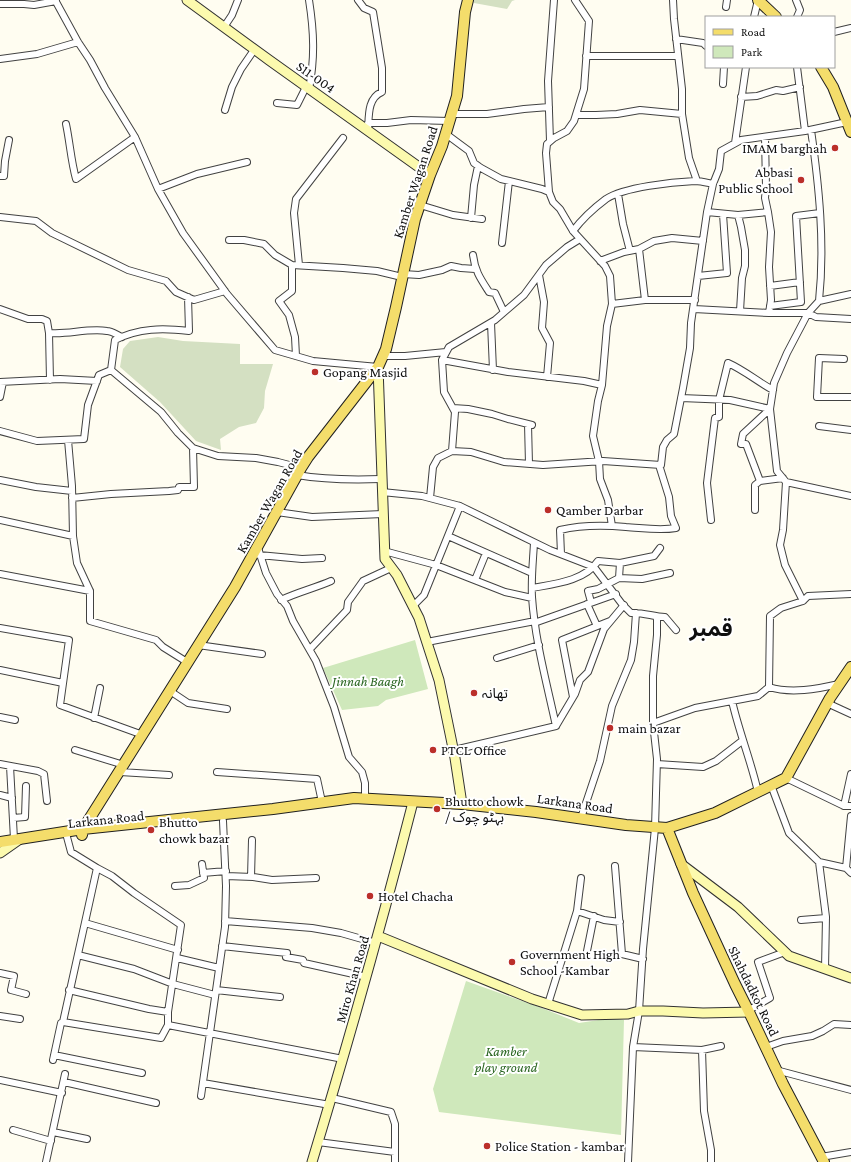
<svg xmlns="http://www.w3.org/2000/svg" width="851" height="1162" font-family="'Crimson Pro','Noto Sans Arabic',serif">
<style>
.green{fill:#cfe8bb}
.cemetery{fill:#d4e0c2}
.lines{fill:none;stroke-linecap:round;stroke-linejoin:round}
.street-casing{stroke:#424242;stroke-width:8}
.secondary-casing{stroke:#313131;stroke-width:11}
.primary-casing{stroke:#202020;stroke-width:12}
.street{stroke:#fff;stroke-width:6}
.secondary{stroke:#fcfaae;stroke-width:9}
.primary{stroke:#f4dd6b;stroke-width:10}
.poi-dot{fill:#bb2f2a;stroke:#fff;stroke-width:1.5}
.labels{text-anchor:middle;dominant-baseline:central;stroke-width:4;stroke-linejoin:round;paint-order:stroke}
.street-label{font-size:14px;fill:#0f0f0f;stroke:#fff}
.poi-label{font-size:14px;fill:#0f0f0f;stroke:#fff;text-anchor:start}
.park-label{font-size:14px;font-style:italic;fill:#296520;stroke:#fff}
.town-label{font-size:22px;font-weight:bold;fill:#0f0f0f;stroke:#fff}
</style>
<rect width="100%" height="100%" fill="#fffdf1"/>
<!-- green -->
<path class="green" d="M415 640 428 689 386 700 378 706 342 710 323 668Z
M466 981 542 1008 579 1023 612 1018 624 1020 621 1135 439 1112 433 1089Z"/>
<!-- cemetery -->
<path class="cemetery" d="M474 0H515L512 1 507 9 474 3Z
M158 337 183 341 240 344V364H273L265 391 264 408 256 423 239 427 220 439 221 450 196 441 160 402 120 367 123 349 130 341Z"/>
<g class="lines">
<defs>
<path id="street" d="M55 0 78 42 90 60 105 88 135 137 158 189 183 233 227 294 275 350 313 361 378 367
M358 0 364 8 373 12 382 68V92C367 98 369 117 368 131
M575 0 589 21 584 89 574 121 567 131 554 138 547 144 546 153 549 192 553 202 560 209 573 231 605 266 610 276 612 304 607 326 602 385 598 401 593 436 599 461 600 479 608 500 612 526
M673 0 674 19 682 89V114L689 158 697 181
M796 0 800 10 797 17
M0 4H24L34 5 56 1
M726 7 727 0
M754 17 758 0
M224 27 232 15 238 0
M834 32 851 28
M676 39 703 43 706 46
M586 56H678
M0 59 37 54 78 42
M797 67 805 131
M723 84 724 67
M309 89C315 58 314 32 309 0
M741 97 757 96 776 90 783 91 800 87
M277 103 297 105 306 87
M225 110 232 87 241 69 254 50
M451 114H487L524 109 549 107
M576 115H596L617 114 640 110 682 114
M368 123H387L411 120 449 121
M66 124C70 143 71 161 76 179L135 137
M811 130C819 186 825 244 819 301
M446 134 469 151 474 163 481 168 501 179 542 189 549 192
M765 137 766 187 765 198 768 212 771 232 769 267 771 300 769 313
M550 141 548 81 554 0
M735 143 746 67
M0 176H4L5 161 9 140
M158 189 197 174 247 162
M618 194 623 224 630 251
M420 205 453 215 482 219
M707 212 738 215 768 212
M738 215 741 227 745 250V266L742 278 740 311
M0 217 36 221 52 233 128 270 166 281 176 292 194 300 225 291
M471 218 474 185 478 166
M573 231C582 219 594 208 606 199 624 187 673 182 695 181 701 181 708 183 713 184
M229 240H244L264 244 275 255 292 265 343 268 377 271 402 277
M502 243 509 181
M639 249 645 300
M473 255C475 271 480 278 489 292L495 293 504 312
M600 261 624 252 639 249 654 241 672 238 703 241
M292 265V291L279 301 289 315 295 337 296 356
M299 265 294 213 296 199 343 138
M403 274 419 275 442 270 451 266 461 268 475 269
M539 275 544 302 542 328 550 343 547 377
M698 276 727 273 723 214
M770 286 800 282
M188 297 189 331C162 328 139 328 115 340L111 370 161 412 178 433 193 448 218 456 256 458 278 462 301 468
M612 304 645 300H695
M770 306 801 302 796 216 820 213
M0 309 28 319H42L47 321 49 333C68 335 87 328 107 331 112 331 117 335 122 337
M694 309 769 313H808L816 317 851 319
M491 323 493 370
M49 333 50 380
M383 356H405L446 352
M844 359 819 358 817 397H851
M442 360 508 372 584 381 602 385
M0 382 60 379 97 381
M0 397 3 382
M681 398 730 400 770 409 743 434 741 444H746L760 481
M453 408 468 409 492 414 508 419 532 425
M528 424 529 464
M819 426 851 430
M0 431 37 441 84 439 88 405 99 375 111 370
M68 440 72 486 73 536 77 563 90 591V621L156 640 163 647 187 662
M452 451 455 412 444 392 442 360 449 347 495 320 524 295 546 265 567 247 580 239
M297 475C326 480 352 480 381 479
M0 480 36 487 72 491
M786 482 851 496
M382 492 422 496 460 506 550 550 594 567 622 604 631 613C643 612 654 617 665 617L676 630
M72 498 111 494 169 491 178 490 179 487H194L193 448
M430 498 433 467 438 458 452 451 471 452 504 462 543 465 603 461 661 465 663 447 667 440 674 434 683 388 690 348 691 323 707 212 713 184 719 169 721 151 741 140 805 131 847 122
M755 510V485L760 481 783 478
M277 512 312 517 383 514
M0 520 73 536
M711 520 707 483 715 418 719 417V400L728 363C744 370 758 382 773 390
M448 536 532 573
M534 543C533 561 531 579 532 597 535 641 547 684 556 726
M258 548 266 573 277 594 287 606 293 621 316 661 334 707 349 757 362 772 365 783V798
M384 551 436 565 505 592 532 598
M561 554 560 530C581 525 604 525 626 527 643 528 659 531 676 528L671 516 669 497 659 465
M259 555 302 559 322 558
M0 574 90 591
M619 578 620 563
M475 580 486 553
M532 588C554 584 585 581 598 561L620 563 654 556 660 548
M281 600C298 592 315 588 331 581
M803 601 785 565 780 545 783 530 786 482 777 471 770 409 774 383 787 353 808 313 819 301 851 294
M591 602 588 591 598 589 619 578 642 579 670 573
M587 604 597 626
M413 606 424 595 460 506
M0 628 69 640 60 705 143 735
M427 642 535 621 537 622 616 594
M198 645 262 654
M310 649 347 610 348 602 363 581 391 568
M497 658 539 645
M0 670 63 683
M769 687C791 694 817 689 839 684
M170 691 188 703 227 709
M573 697 562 640 610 621
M732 701C739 732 751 761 758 792
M827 703 851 714
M0 717 15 720
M94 718 100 688
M653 723 695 708 758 696 769 687 770 616 781 608 803 601 808 596 851 594
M75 750 124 765
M454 750 556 726 575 694 580 680 588 672 604 629 624 605
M0 764 38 771 44 774 47 801
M657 764 703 767 716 761 742 741
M10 766 14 839
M120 772 169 775
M217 772 317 779 322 802
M786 778 844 806H851
M771 785 789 833 819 862 846 868 851 873
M0 795 12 798
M844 806 851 774
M13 818 25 817 26 786
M581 818 600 761 612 706 631 660 634 642 636 613
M819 862 826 917 825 969
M615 866 622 954 643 959
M846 868 851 816
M203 873 226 871
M226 876 253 877 272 880 316 878
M251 877 252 840
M175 886 189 885 204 878 202 864
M577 911 604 920 620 922
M801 920 826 918
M225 921 312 928 341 933 376 943
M85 923 178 950
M222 946 287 953 286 957 303 960 304 963 367 977
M587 951 594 916
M78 955 134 969 173 984 215 995
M177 958 219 968
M0 973 14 976 11 990 26 994
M69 990 149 1009 168 1012
M216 990 280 997
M548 1004 577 911 581 878
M749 1010 770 998 758 962 785 952
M0 1016 20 1019
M63 1022 161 1038 168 1025V1012L181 925 134 893 112 876 97 868
M168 1025 343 1059
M633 1047 702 1050 721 1046
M766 1047 783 1041 812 1036 823 1031 834 1024 851 1025
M702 1050 704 1111 711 1150V1162
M54 1055 142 1073
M53 1060 61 1023 63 1022 97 868 71 852 67 837
M776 1070 851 1090
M0 1080 62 1093
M64 1082 156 1103
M203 1083 330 1105
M201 1096 225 927 226 886 223 821
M332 1098 391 1112 395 1124V1162
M13 1130 51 1141
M53 1132 87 1139
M318 1142 395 1152
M821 1157 851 1152
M46 1162 65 1074
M628 1162 633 1047 639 1011 643 949 655 828 657 759 653 723V676L657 635V617"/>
<path id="secondary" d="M187 0 269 60 430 175
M378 367 385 559 397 575 419 618 439 680 455 758 462 804
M0 853 20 839
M681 864 738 907 789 956 851 978
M378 936 532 999 582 1015 628 1014 639 1011H663L703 1013 749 1012
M312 1162C348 1043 382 923 413 802"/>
<path id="primary" d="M758 0 776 17
M821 67 833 87 851 132
M667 828 693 893 735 984 749 1012 783 1084 824 1162
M82 835 83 829 235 587 301 468 308 457 378 367 386 349 396 307 415 219 430 175 442 146 457 96 465 12 468 0
M0 842 83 829 273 809 354 798 462 804 536 812 626 825 667 828 715 813 786 778 830 698 851 667"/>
</defs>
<!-- street casing -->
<use href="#street" class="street-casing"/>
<!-- secondary casing -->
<use href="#secondary" class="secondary-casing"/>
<!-- primary casing -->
<use href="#primary" class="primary-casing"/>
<!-- street -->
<use href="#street" class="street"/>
<!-- secondary -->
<use href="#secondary" class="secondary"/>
<!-- primary -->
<use href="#primary" class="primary"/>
</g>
<!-- markers -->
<g class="poi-dot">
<circle cx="835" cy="148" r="4"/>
<circle cx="801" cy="180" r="4"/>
<circle cx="315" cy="372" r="4"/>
<circle cx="548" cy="510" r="4"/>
<circle cx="474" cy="693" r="4"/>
<circle cx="610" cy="728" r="4"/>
<circle cx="433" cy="750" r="4"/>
<circle cx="437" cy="809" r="4"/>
<circle cx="151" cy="830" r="4"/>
<circle cx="370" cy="896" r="4"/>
<circle cx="512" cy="962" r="4"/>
<circle cx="487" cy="1146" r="4"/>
</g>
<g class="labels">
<!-- street labels -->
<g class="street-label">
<text transform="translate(316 77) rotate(35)">S11-004</text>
<text transform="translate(415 182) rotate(-72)">Kamber Wagan Road</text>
<text transform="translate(269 501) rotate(-60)">Kamber Wagan Road</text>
<text transform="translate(575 803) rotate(8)">Larkana Road</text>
<text transform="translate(106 819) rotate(-6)">Larkana Road</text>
<text transform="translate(352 979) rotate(-74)">Miro Khan Road</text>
<text transform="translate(754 991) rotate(64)">Shahdadkot Road</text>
</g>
<!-- poi labels -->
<g class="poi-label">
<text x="827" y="148" text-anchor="end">IMAM barghah</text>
<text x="793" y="172" text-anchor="end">Abbasi<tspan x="793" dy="16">Public School</tspan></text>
<text x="323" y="372">Gopang Masjid</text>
<text x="556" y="510">Qamber Darbar</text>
<text x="482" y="693">تھانہ</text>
<text x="618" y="728">main bazar</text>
<text x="441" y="750">PTCL Office</text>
<text x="445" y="801">Bhutto chowk<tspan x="445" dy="16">/ بہٹو چوک</tspan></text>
<text x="159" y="822">Bhutto<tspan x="159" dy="16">chowk bazar</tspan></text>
<text x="378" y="896">Hotel Chacha</text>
<text x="520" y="954">Government High<tspan x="520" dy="16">School -Kambar</tspan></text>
<text x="495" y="1146">Police Station - kambar</text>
</g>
<!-- park labels -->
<g class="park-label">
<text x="368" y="681">Jinnah Baagh</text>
<text x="506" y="1051">Kamber<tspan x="506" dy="16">play ground</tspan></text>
</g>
<!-- town labels -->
<g class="town-label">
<text x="711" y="628">قمبر</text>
</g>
</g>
<!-- legend -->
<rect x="705" y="16" width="130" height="52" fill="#ffffff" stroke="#9f9f9f"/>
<rect x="713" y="29" width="20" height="6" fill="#f4dd6b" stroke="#9f9f9f"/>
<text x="741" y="36" font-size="12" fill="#0f0f0f">Road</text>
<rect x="713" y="46" width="20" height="12" fill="#cfe8bb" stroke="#9f9f9f"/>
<text x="741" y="56" font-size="12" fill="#0f0f0f">Park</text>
</svg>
